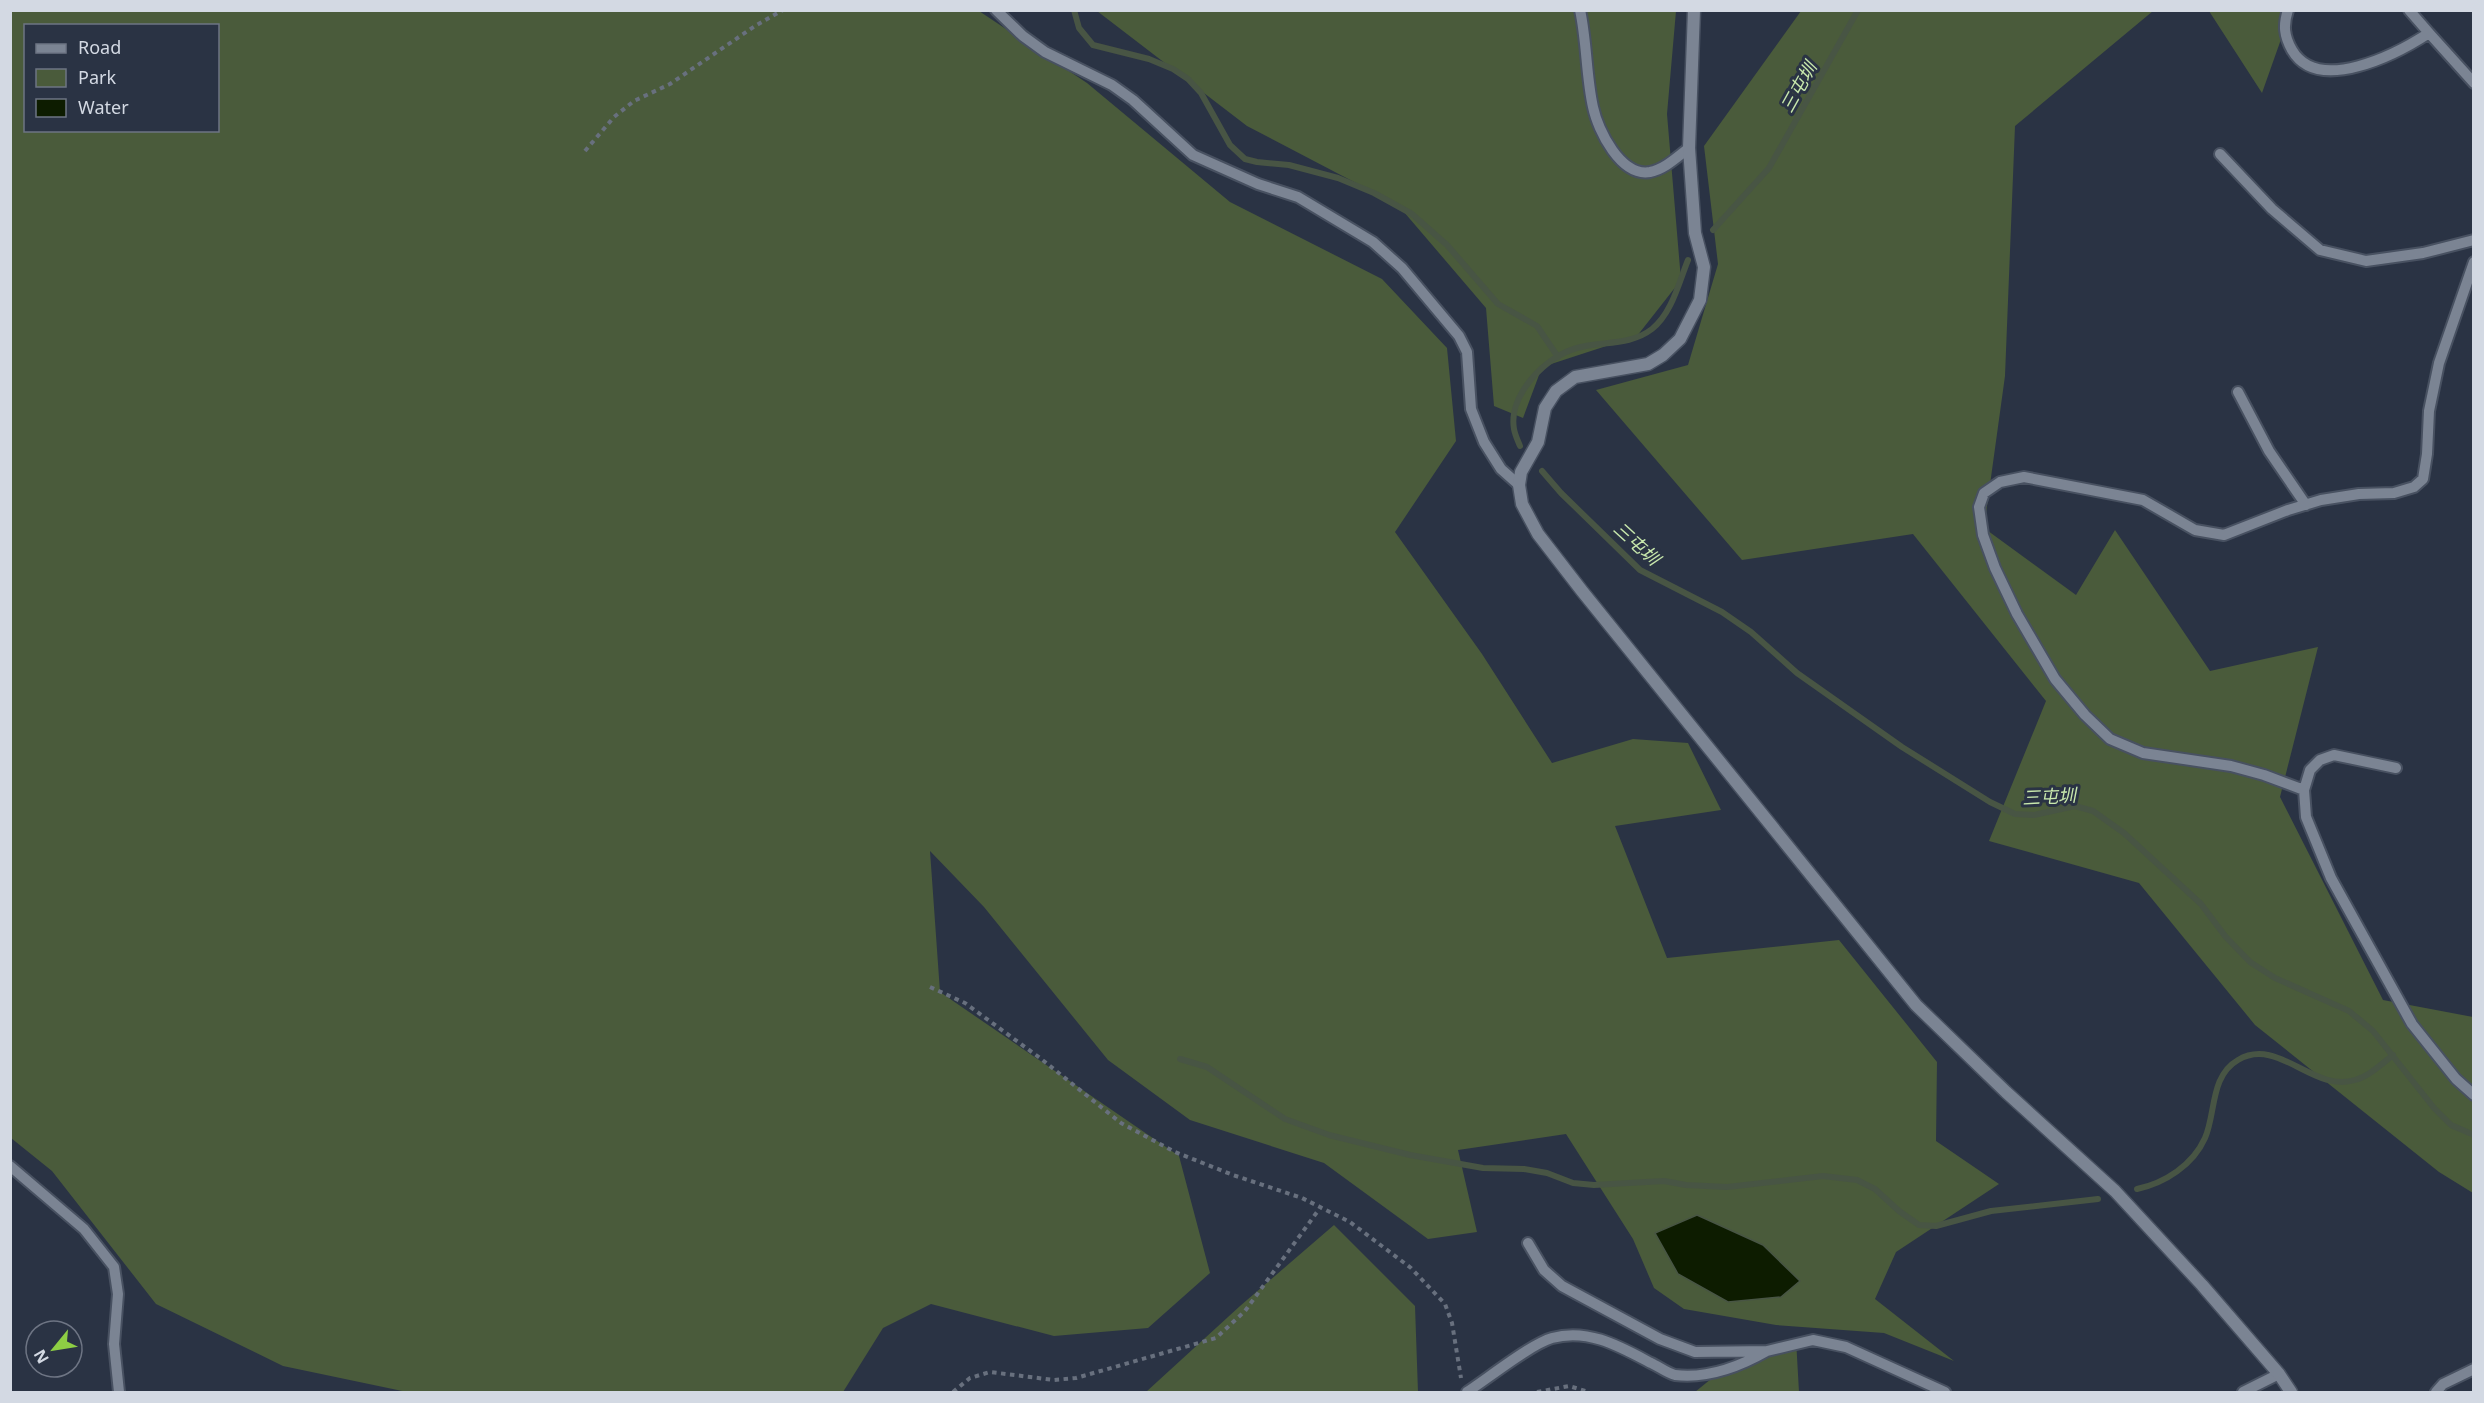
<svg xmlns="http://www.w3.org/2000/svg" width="2484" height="1403" font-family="'Noto Sans','Noto Sans TC',sans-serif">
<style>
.green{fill:#4a5b3b;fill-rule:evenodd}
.water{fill:#0d1c00;stroke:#485544;stroke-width:1.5}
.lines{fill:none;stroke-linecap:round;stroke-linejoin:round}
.stream{stroke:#485544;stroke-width:6}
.service-casing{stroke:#485161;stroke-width:14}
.tertiary-casing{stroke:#485161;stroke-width:15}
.path{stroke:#68707e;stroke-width:4;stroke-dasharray:4.5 4.5;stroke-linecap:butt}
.service{stroke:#7b8493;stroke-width:10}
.tertiary{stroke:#7b8493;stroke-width:12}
.labels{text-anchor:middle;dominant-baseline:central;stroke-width:6;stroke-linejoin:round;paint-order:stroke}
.water-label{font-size:18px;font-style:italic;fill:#c9e9ad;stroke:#2a3344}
</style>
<rect width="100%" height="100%" fill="#2a3344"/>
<!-- green -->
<path class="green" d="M10 11H979L1087 83 1230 202 1382 279 1447 348 1456 441 1395 532 1482 654 1552 763 1633 739 1688 743 1721 810 1615 826 1667 958 1839 940 1937 1062 1936 1141 1999 1184 1896 1252 1875 1299 1954 1361 1884 1333 1776 1325 1684 1309 1654 1288 1633 1239 1566 1134 1458 1150 1477 1232 1428 1239 1324 1163 1190 1120 1108 1060 984 907 930 851 940 992 1179 1156 1210 1273 1148 1328 1054 1336 931 1304 883 1328 843 1392H407L283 1366 156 1304 52 1171 11 1138ZM26 26H218V130H26Z
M1097 11H1676L1667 114 1681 280 1637 336 1542 367 1523 418 1494 406 1486 308 1398 205 1247 126Z
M1801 11H2153L2015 126 2005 376 1984 528 2076 595 2115 530 2210 671 2318 647 2280 797 2383 1000 2473 1017V1193L2439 1172 2255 1025 2139 883 1989 841 2046 701 1913 534 1742 560 1596 390 1688 365 1718 264 1704 146Z
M2209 11H2291L2262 93Z
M1334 1225 1415 1306 1418 1392H1146L1240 1306Z
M1796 1339 1799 1392H1695L1744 1352Z"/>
<!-- water -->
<path class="water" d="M1697 1215 1763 1245 1800 1281 1781 1297 1728 1302 1678 1274 1655 1233Z"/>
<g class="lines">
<!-- stream -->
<path class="stream" d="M1074 10 1079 28 1093 45 1149 59 1173 69 1188 79 1201 93 1230 145 1245 159 1257 162 1289 165 1338 178 1374 193 1412 214 1447 245 1498 304 1537 326 1558 357
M1713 230 1769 168 1858 10
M1520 446C1518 441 1515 435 1514 429 1508 395 1546 356 1577 348 1602 341 1630 346 1652 329 1672 313 1679 282 1688 260
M1542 471 1561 493 1640 570 1722 612 1751 632 1797 673 1902 747 1990 802 2015 814 2034 815 2075 806 2093 811 2124 833 2201 904 2225 936 2250 962 2275 978 2349 1011 2373 1031 2434 1108 2451 1125 2474 1135
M1180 1059 1207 1067 1285 1119 1329 1135 1410 1155 1483 1168 1524 1169 1547 1173 1573 1183 1594 1185 1664 1181 1686 1185 1727 1187 1823 1176 1857 1180 1875 1189 1899 1211 1919 1225 1936 1226 1991 1211 2098 1199
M2137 1189C2165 1183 2193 1165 2205 1138 2216 1113 2210 1076 2238 1060 2278 1036 2313 1093 2355 1080 2369 1076 2382 1064 2393 1055"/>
<defs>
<path id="service" d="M996 10 1023 36 1045 52 1112 85 1133 100 1193 155 1258 184 1298 197 1373 242 1402 268 1459 336 1467 352 1471 409 1484 442 1501 469 1519 485
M1580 10C1587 42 1586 76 1593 107 1598 131 1621 177 1650 172 1665 169 1677 157 1689 148
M2288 10C2283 25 2284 36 2292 50 2318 95 2397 54 2429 33L2474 83
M2409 10 2429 33
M2220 154 2272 209 2320 250 2366 261 2423 253 2474 240
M2238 392 2269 451 2306 505
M2396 768 2334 755 2320 760 2310 770 2304 790 2306 817 2331 878 2412 1024 2456 1079 2474 1095
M2304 790 2264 775 2231 766 2143 753 2110 739 2085 715 2055 679 2017 614 1995 568 1983 535 1979 507 1984 493 2000 482 2024 477 2143 500 2195 530 2224 535 2288 510 2321 500 2359 494 2394 493 2414 487 2423 479 2427 454 2429 411 2439 363 2474 262
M10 1166 84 1229 114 1267 118 1294 114 1344 119 1392
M1528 1243 1544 1270 1562 1286 1660 1339 1695 1352 1767 1351 1813 1340 1846 1347 1945 1392
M1467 1392C1487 1379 1531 1344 1552 1338 1588 1328 1619 1346 1651 1363 1658 1366 1667 1373 1675 1375 1708 1379 1739 1367 1767 1351
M2243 1392 2279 1374
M2436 1392 2443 1384 2474 1369"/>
<path id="tertiary" d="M1694 10 1689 148 1695 233 1704 267 1700 300 1680 339 1663 355 1648 364 1575 377 1556 391 1545 408 1538 442 1521 472 1519 485 1522 504 1538 534 1582 591 1916 1005 2006 1092 2115 1191 2202 1285 2279 1374 2291 1392"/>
</defs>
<!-- service casing -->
<use href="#service" class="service-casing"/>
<!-- tertiary casing -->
<use href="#tertiary" class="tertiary-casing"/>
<!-- path -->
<path class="path" d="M585 151 614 117 634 101 670 84 755 26 783 10
M930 987 965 1003 1040 1058 1121 1123 1175 1152 1233 1175 1302 1198 1350 1222 1411 1268 1445 1304 1452 1323 1461 1378
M953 1392 970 1378 990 1372 1054 1380 1076 1378 1216 1338 1245 1311 1320 1208
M1537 1392 1569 1386 1589 1392"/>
<!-- service -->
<use href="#service" class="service"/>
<!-- tertiary -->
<use href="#tertiary" class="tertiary"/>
</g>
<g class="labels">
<!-- water labels -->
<g class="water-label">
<text transform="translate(1798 87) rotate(-61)">三屯圳</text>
<text transform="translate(1637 543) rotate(42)">三屯圳</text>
<text transform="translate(2049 796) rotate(-3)">三屯圳</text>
</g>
</g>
<!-- border -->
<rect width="2484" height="1403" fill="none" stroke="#d3d9e3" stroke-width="24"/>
<!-- legend -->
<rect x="24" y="24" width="195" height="108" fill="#2a3344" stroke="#6e7584" stroke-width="1.5"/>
<rect x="36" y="44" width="30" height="9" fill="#7b8493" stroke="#6e7584" stroke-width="1.5"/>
<text x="78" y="54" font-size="18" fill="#d3d9e3">Road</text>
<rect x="36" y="69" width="30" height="18" fill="#4a5b3b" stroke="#6e7584" stroke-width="1.5"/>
<text x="78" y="84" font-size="18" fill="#d3d9e3">Park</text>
<rect x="36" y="99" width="30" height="18" fill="#0d1c00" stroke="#6e7584" stroke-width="1.5"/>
<text x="78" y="114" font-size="18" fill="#d3d9e3">Water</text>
<!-- north arrow -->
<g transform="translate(54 1349) rotate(240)"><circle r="28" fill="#2a3344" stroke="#6e7584" stroke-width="1.5"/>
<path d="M0-4.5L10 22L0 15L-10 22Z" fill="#8dce44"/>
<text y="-9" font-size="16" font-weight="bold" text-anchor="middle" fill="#d3d9e3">N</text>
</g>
</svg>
